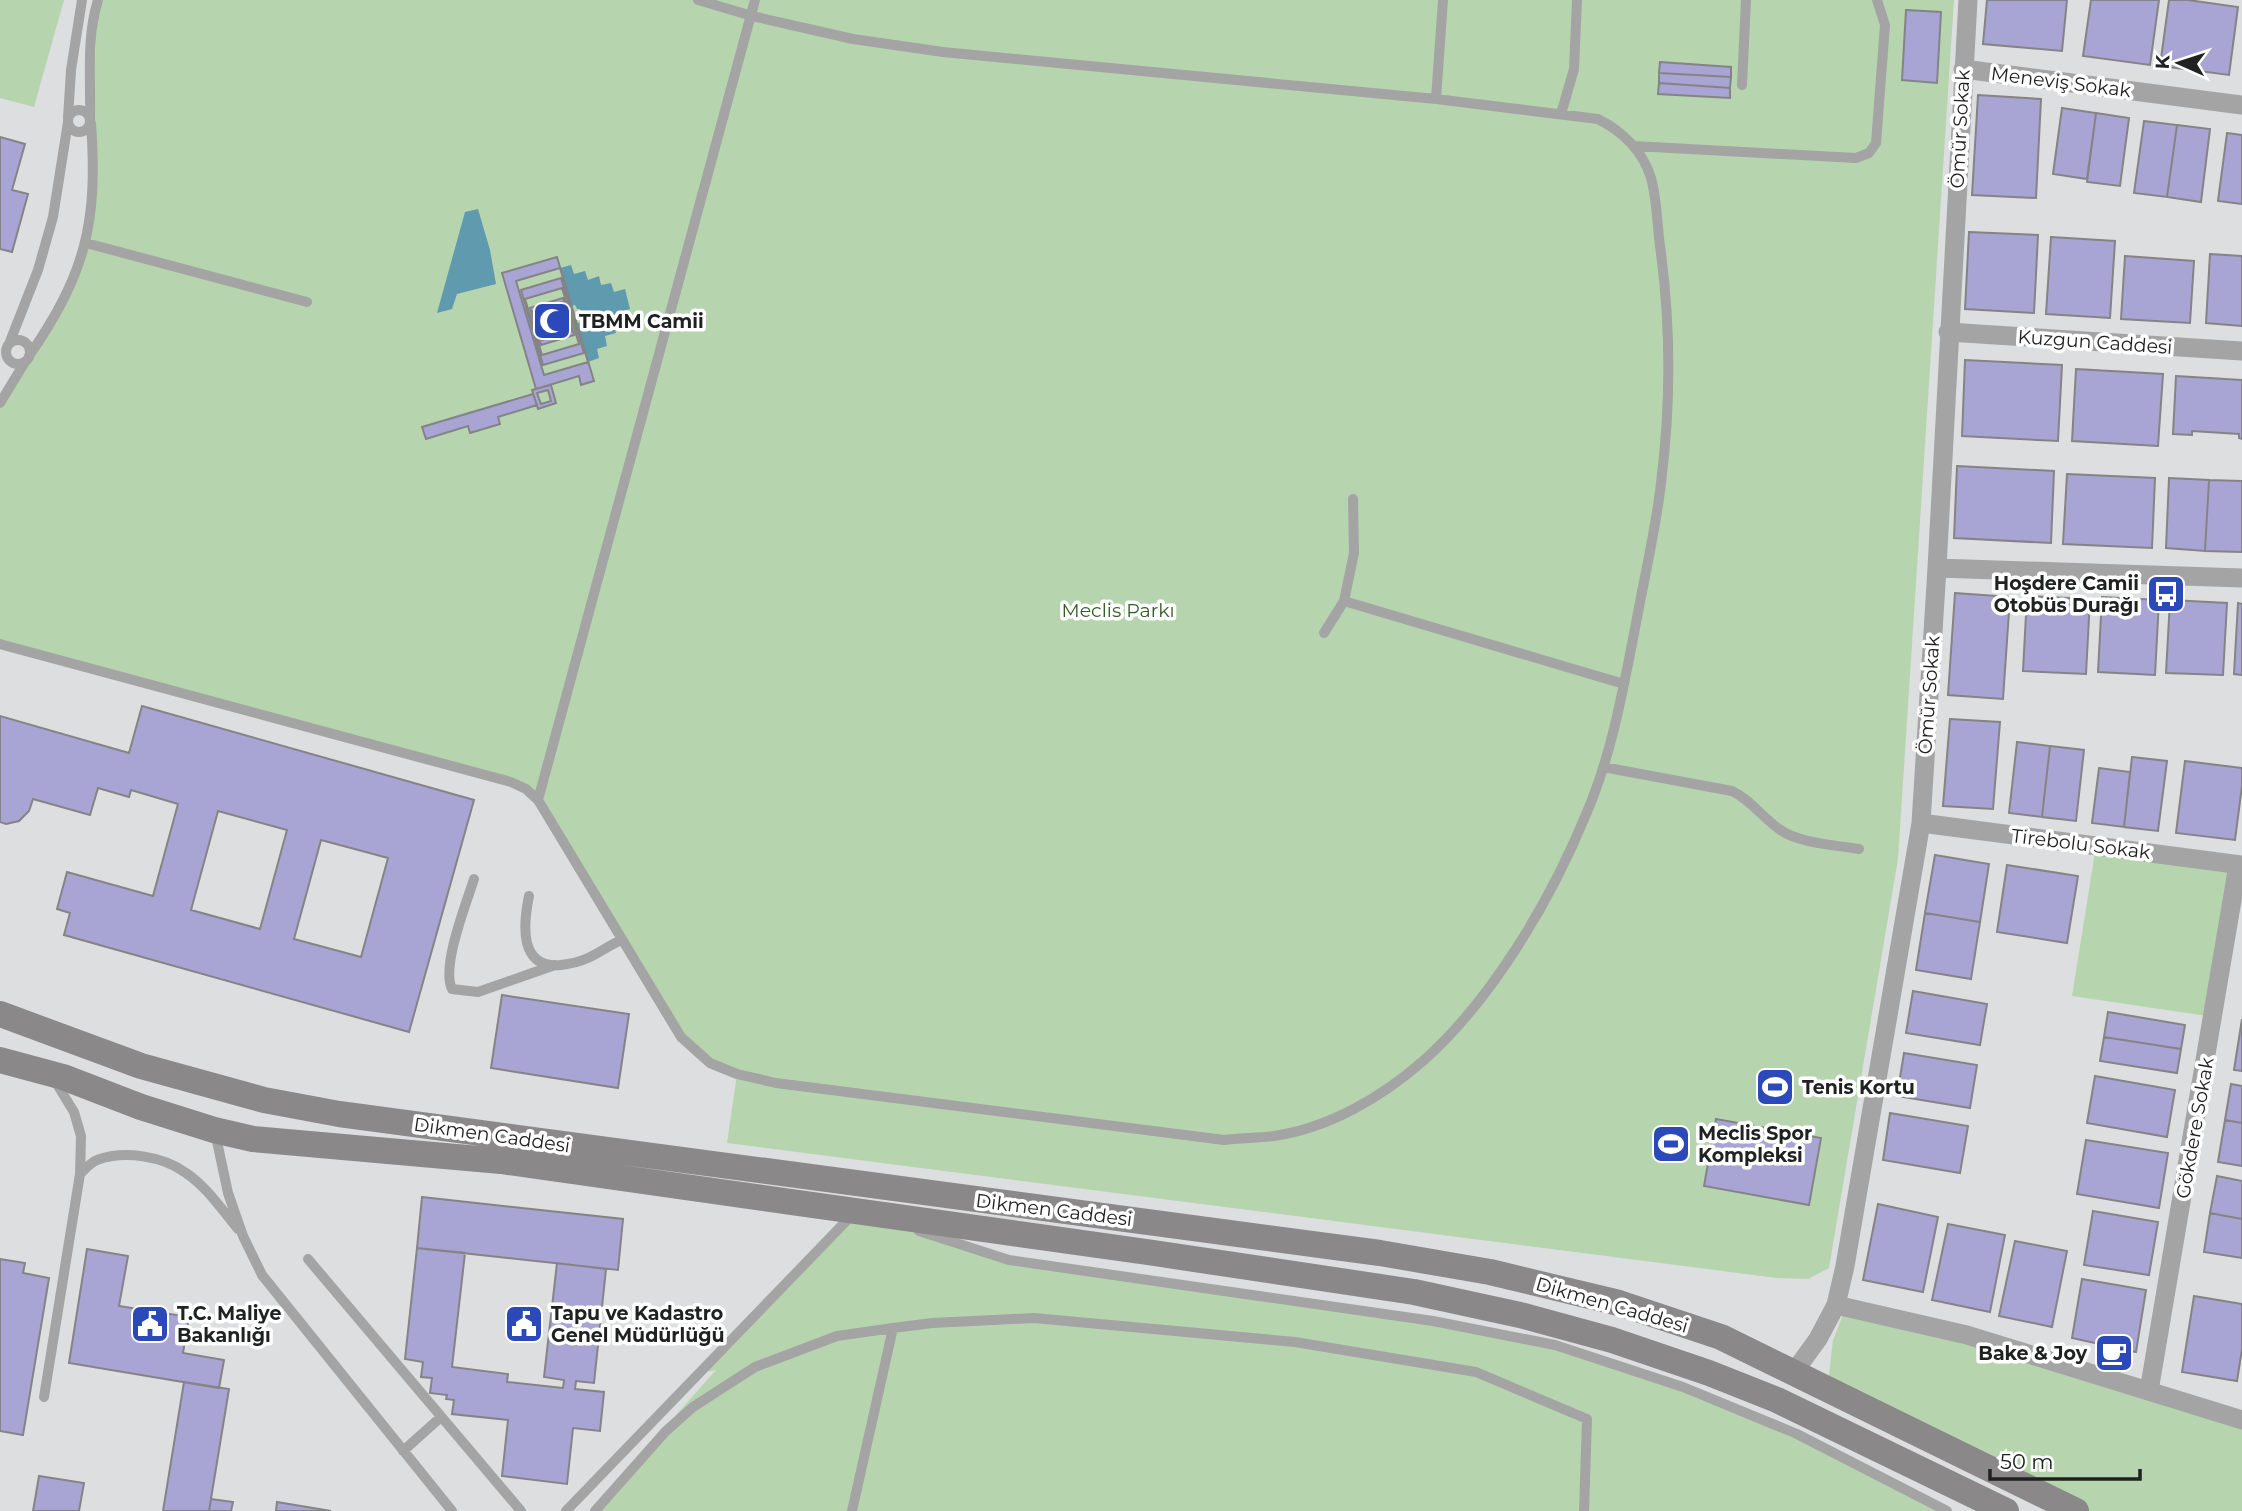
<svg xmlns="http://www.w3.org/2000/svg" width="2242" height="1511" font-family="Montserrat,sans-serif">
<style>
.green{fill:#b6d5ae}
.water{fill:#5f9aaf}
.building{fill:#a8a5d5;stroke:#848486;stroke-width:2;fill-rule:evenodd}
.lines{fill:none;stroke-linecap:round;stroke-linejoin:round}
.service{stroke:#a5a4a4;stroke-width:10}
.minor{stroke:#a5a4a4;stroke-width:19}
.secondary{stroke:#8a8888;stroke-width:26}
.labels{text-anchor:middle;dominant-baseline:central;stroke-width:7;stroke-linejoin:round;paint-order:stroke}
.street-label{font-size:19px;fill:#202121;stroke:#fff}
.poi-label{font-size:19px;font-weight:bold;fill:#202121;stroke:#fff;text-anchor:start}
.park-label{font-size:19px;fill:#335f26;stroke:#fff}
</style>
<rect width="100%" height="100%" fill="#dcdee0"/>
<!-- green -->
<path class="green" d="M0 0H64L34 107 0 98Z
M98 0H1954L1898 859 1829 1268 1808 1279 1777 1278 727 1143 737 1074 710 1063 681 1037 526 789 0 644V403L42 337 86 243Z
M2096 846 2238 865 2214 1017 2072 996Z
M857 1211 1009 1260 1433 1321 1555 1345 1683 1387 1797 1434 1947 1511H591L716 1370 700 1373Z
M1844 1312 1964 1340 2242 1427V1511H2082L1828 1383 1833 1340Z"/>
<!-- water -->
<path class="water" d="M478 209 490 250 496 284 457 294 452 309 437 313 465 212Z
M571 265 574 274 585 271 588 280 599 276 601 285 611 283 614 292 625 289 630 309 620 312 622 321 613 324 616 333 605 336 607 346 597 349 599 358 588 362 577 324 580 322 579 318 582 317 580 309H577L575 305 571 306 560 268Z"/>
<!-- building -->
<path class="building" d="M1987 0H2067L2062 51 1983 44Z
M2091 0H2159L2150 65 2083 56Z
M2169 0H2188L2238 7 2229 75 2160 66Z
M1906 10 1941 12 1937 83 1902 80Z
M1660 62 1731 67V77L1659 73Z
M1659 73 1731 77 1730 88 1659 83Z
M1659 83 1730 88V98L1658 94Z
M1978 95 2041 99 2036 198 1972 195Z
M2062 108 2096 113 2087 179 2053 174Z
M2096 113 2129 118 2120 186 2087 182Z
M2144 121 2177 125 2167 197 2134 193Z
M2177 125 2210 129 2201 202 2167 197Z
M2227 133 2242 135V204L2218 201Z
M0 137 25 144 12 190 28 194 12 252 0 249Z
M1969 232 2038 235 2034 313 1965 309Z
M2051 237 2115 241 2110 318 2046 314Z
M2210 254 2242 256V326L2206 323Z
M2125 256 2194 261 2190 323 2121 319Z
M557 257 594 381 581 385 579 376 536 389 502 273Z
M560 268 588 362 544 375 516 281Z
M561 278 584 353 543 365 521 290Z
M562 288 579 344 542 355 525 299Z
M563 298 574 335 541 345 530 308Z
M563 302 571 331 542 340 533 311Z
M1965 360 2062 365 2058 441 1962 436Z
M2076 369 2163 374 2158 446 2072 441Z
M2176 376 2242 380V439L2239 438V434L2192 431V435L2173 434Z
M551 385 556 403 538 409 532 390Z
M548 390 551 401 541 404 537 393Z
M533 394 537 405 498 417 500 424 470 433 468 426 426 439 422 427Z
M1957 466 2054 471 2051 543 1954 538Z
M2067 474 2155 478 2152 548 2063 544Z
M2169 478 2209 480 2205 551 2166 548Z
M2209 480 2242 481V552L2205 551Z
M1955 593 2010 597 2003 699 1948 695Z
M2027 596 2090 599 2086 674 2023 671Z
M2102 597 2159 600 2155 675 2098 672Z
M2170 600 2227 603 2223 675 2166 673Z
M2238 603 2242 604V675L2234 674Z
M142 706 474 800 409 1032 64 935 70 913 57 909 67 872 153 896 178 804 131 790 129 797 98 788 90 815 33 799 29 811 19 821 6 824 0 822V716L129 753ZM218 811 287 830 260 929 191 910ZM321 840 388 858 361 957 294 939Z
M1950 719 2000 722 1993 809 1943 806Z
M2017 742 2050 746 2042 817 2009 813Z
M2050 746 2084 750 2076 821 2042 817Z
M2132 757 2167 761 2158 831 2124 827Z
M2185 761 2242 768V786L2235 840 2176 833Z
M2099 768 2130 772 2124 827 2092 823Z
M1935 855 1989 864 1980 922 1925 913Z
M2007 865 2078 876 2067 943 1997 932Z
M1925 913 1980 922 1971 979 1916 970Z
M1913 991 1987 1004 1980 1045 1906 1033Z
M502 995 629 1014 618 1088 491 1068Z
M2108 1012 2185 1025 2181 1049 2104 1037Z
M2242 1019V1071L2234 1070Z
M2104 1037 2181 1049 2177 1073 2100 1061Z
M1904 1053 1977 1065 1970 1108 1897 1096Z
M2095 1076 2175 1090 2167 1137 2087 1123Z
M2231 1084 2242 1086V1123L2225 1120Z
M1890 1113 1968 1126 1960 1173 1883 1160Z
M1716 1119 1821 1138 1809 1205 1704 1186Z
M2225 1120 2242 1123V1166L2218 1162Z
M2086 1140 2168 1153 2159 1208 2077 1194Z
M2217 1176 2242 1181V1219L2210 1213Z
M422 1197 623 1219 618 1270 417 1248Z
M1878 1204 1938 1217 1923 1292 1863 1280Z
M2093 1211 2158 1222 2149 1275 2084 1265Z
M2210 1213 2242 1219V1258L2204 1252Z
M1948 1224 2005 1235 1990 1312 1932 1300Z
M2015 1241 2067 1251 2052 1327 1999 1316Z
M417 1248 465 1253 452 1367 508 1374 507 1382 563 1388 564 1380 544 1377 557 1263 606 1269 594 1383 576 1381 575 1389 604 1392 600 1431 573 1428 567 1484 502 1476 508 1420 452 1414 454 1400 446 1399 447 1395 430 1393 432 1378 421 1377 423 1362 405 1359Z
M87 1249 128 1256 119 1306 189 1317 183 1353 224 1360 219 1388 69 1363Z
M0 1259 25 1263 23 1273 49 1278 23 1435 0 1431Z
M2082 1279 2146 1290 2136 1352 2072 1338Z
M2194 1296 2242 1304V1349L2237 1381 2182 1372Z
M184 1382 229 1389 209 1511H163Z
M39 1476 84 1483 79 1511H33Z
M211 1499 233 1502 231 1511H209Z
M277 1502 331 1511H276Z"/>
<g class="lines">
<!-- service -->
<path class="service" d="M1742 85 1746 0
M1436 99 1443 0
M68 121a11 11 0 1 1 22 0a11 11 0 1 1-22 0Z
M1561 114 1574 69 1577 0
M68 118 71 70 82 0
M90 119C91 80 86 38 98 0
M1634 146 1856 158 1869 153 1876 143 1885 25 1877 0
M86 243 307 302
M6 352a12 12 0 1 1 24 0a12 12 0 1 1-24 0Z
M9 344 38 270 53 217 68 122
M29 356C86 273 98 223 91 123
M0 403 25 362
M1353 499 1354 553 1344 601 1624 684
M1324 633 1344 601
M0 644 511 782 526 789 538 800 681 1037 710 1063 737 1074 776 1083 1224 1140C1240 1138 1257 1138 1274 1136 1329 1128 1382 1097 1423 1061 1493 999 1552 898 1587 812 1613 751 1624 684 1637 618 1645 574 1656 528 1661 483 1671 404 1671 325 1660 246 1657 224 1657 199 1651 178 1643 151 1622 131 1598 119L1436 99 943 52 853 39 752 16 698 0
M1603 767 1732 791C1751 800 1762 817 1779 829 1797 843 1835 845 1859 849
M538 800 755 0
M474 879C466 904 441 967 452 989L478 992 555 965
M529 896C523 925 519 969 561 965 570 964 579 962 588 958 599 953 610 945 621 940
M215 1132 228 1193 243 1236 262 1275 452 1511
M80 1174C85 1169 90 1163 97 1160 124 1150 163 1156 186 1173 207 1187 222 1210 238 1229
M919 1231 1009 1260 1433 1321 1555 1345 1683 1387 1797 1434 1947 1511
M308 1259 521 1511
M44 1397 80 1174 81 1136 74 1112 55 1081
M403 1451 441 1417
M566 1511 853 1214
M595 1511 666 1431 693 1407 755 1367 837 1336 893 1328
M852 1511 893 1328 932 1323 1034 1318 1295 1342 1476 1372 1587 1419 1584 1511"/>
<!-- minor -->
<path class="minor" d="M1963 69 2242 105
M1948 332 2242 351
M1937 568 2242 578
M1921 823 2242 865
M1836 1305 1967 1335 2242 1420
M1794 1372 1818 1339 1836 1305 1845 1266 1921 823 1937 568 1968 0
M2149 1391 2238 865"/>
<!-- secondary -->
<path class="secondary" d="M0 1014 141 1066 264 1100 339 1114 1380 1253 1490 1272 1619 1303 1721 1337 2076 1511
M0 1060 63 1077 141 1107 214 1130 253 1139 501 1161 1154 1253 1414 1292 1520 1315 1612 1340 1709 1373 1777 1400 2006 1511"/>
</g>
<!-- icons -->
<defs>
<symbol id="mosque-square" viewBox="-11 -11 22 22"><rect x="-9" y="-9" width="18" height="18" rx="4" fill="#2c49b9" stroke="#fff"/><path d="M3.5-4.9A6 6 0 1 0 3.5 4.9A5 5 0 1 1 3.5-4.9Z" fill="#fff"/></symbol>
<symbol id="bus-square" viewBox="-11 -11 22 22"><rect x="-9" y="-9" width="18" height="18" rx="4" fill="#2c49b9" stroke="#fff"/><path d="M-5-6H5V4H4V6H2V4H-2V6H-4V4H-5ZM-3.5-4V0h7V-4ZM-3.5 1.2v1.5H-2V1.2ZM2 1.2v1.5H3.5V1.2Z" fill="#fff"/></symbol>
<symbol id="stadium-square" viewBox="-11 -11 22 22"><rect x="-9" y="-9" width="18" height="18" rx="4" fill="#2c49b9" stroke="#fff"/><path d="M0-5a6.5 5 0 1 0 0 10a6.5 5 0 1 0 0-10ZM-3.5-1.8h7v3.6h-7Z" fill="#fff"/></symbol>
<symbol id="civic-square" viewBox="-11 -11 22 22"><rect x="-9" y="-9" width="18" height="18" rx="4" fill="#2c49b9" stroke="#fff"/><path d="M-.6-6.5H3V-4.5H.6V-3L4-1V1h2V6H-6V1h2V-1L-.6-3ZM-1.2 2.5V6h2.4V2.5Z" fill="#fff"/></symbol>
<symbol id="cafe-square" viewBox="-11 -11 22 22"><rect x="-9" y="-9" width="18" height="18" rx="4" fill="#2c49b9" stroke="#fff"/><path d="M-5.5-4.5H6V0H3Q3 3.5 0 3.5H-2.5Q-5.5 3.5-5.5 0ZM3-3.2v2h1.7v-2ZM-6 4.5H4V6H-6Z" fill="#fff"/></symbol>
</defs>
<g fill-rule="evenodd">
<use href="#mosque-square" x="530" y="299" width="44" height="44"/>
<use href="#bus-square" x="2144" y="572" width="44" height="44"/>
<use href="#stadium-square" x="1753" y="1065" width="44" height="44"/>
<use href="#stadium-square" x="1649" y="1122" width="44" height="44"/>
<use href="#civic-square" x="128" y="1302" width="44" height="44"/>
<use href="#civic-square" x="502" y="1302" width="44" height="44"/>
<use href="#cafe-square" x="2092" y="1331" width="44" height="44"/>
</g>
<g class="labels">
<!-- street labels -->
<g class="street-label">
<text transform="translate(2061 82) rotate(7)">Meneviş Sokak</text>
<text transform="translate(1960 129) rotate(-87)">Ömür Sokak</text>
<text transform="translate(2095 342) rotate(4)">Kuzgun Caddesi</text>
<text transform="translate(1929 695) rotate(-86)">Ömür Sokak</text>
<text transform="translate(2081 844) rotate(7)">Tirebolu Sokak</text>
<text transform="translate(2195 1128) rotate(-80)">Gökdere Sokak</text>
<text transform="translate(492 1135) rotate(8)">Dikmen Caddesi</text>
<text transform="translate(1054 1210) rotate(7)">Dikmen Caddesi</text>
<text transform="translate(1612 1305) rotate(16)">Dikmen Caddesi</text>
</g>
<!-- poi labels -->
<g class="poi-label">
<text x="579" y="321">TBMM Camii</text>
<text x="2139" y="583" text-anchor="end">Hoşdere Camii<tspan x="2139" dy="22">Otobüs Durağı</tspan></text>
<text x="1802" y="1087">Tenis Kortu</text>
<text x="1698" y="1133">Meclis Spor<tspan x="1698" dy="22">Kompleksi</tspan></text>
<text x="177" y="1313">T.C. Maliye<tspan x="177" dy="22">Bakanlığı</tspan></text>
<text x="551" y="1313">Tapu ve Kadastro<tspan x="551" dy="22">Genel Müdürlüğü</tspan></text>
<text x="2087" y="1353" text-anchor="end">Bake &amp; Joy</text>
</g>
<!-- park labels -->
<g class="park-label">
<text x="1118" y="610">Meclis Parkı</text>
</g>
</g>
<!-- north arrow -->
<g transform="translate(2179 63) rotate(273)" stroke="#ffffff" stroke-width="5" paint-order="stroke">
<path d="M0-5L12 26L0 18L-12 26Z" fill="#202121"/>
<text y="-10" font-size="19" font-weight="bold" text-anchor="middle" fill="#202121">K</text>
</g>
<!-- scale -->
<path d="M1990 1469v10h150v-10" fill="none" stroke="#202121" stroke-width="3.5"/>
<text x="2000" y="1469" font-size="21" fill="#202121" stroke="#ffffff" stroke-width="5" paint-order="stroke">50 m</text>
</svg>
